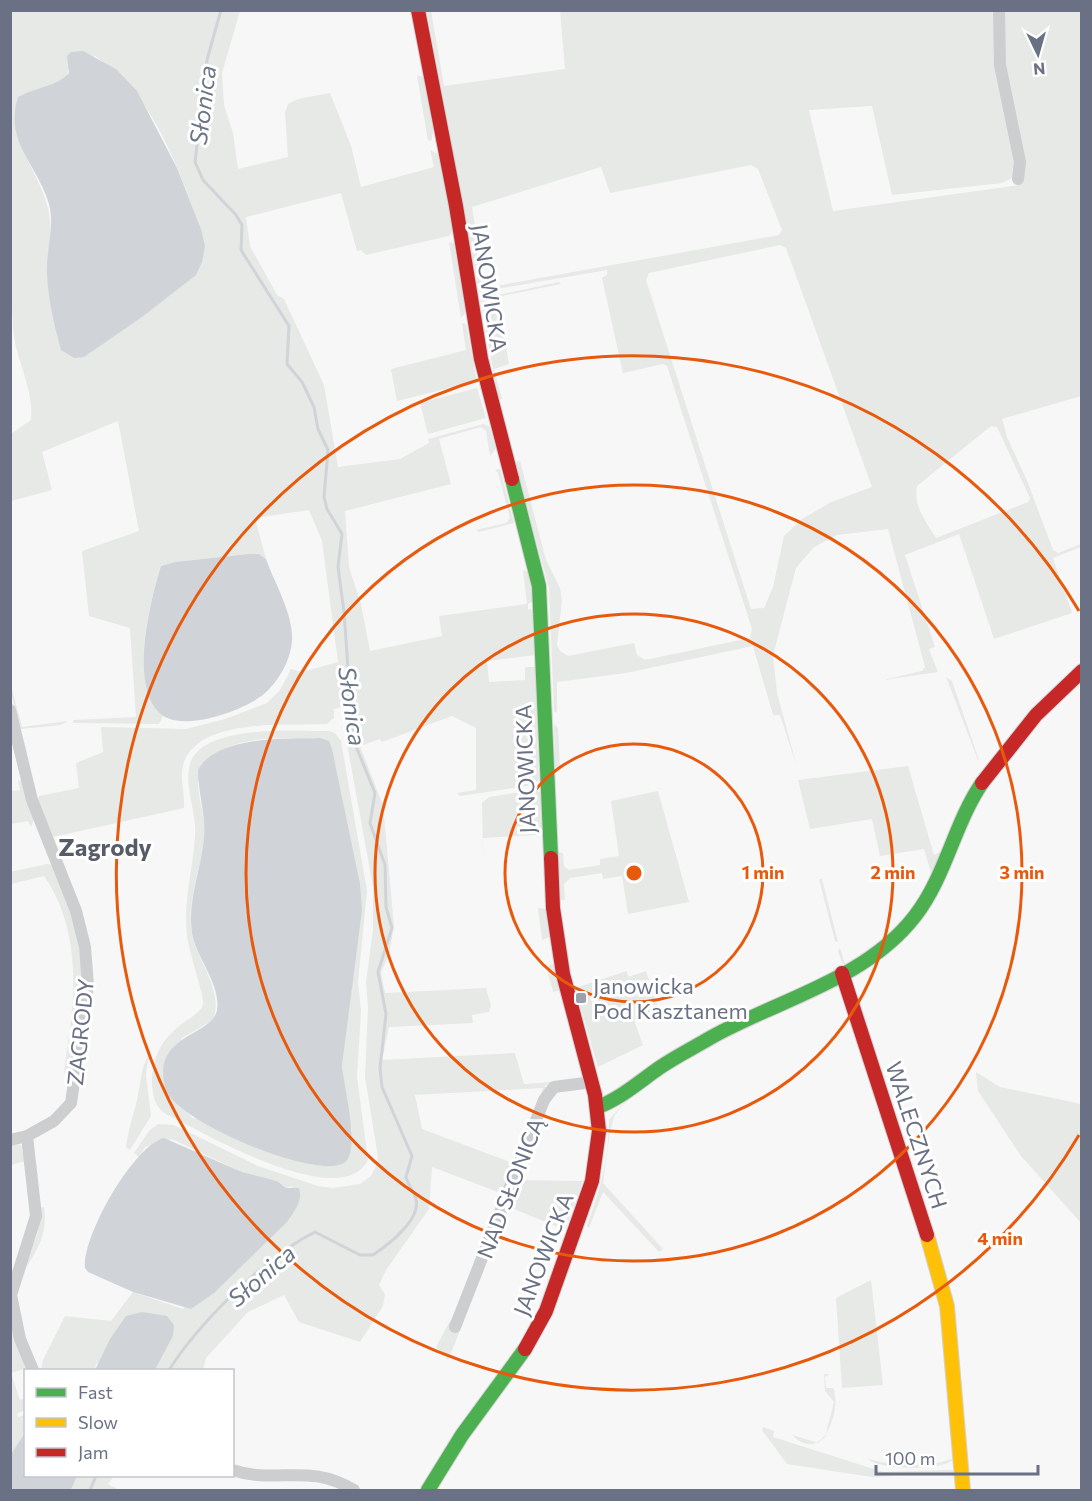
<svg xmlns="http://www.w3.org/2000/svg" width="1092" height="1501" font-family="Commissioner,sans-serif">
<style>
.green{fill:#e6e9e5;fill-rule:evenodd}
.water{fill:#d0d4d9}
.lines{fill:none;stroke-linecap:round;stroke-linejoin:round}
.stream{stroke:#d0d4d9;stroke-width:3}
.fast-casing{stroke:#d3d3d5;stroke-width:16}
.slow-casing{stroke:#d3d3d5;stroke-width:16}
.jam-casing{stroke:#d3d3d5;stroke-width:16}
.street{stroke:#cdced0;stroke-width:12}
.fast{stroke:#4caf50;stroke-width:14}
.slow{stroke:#ffc107;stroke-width:14}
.jam{stroke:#c62828;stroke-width:14}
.ring{fill:none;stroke:#e8590c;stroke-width:3}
.poi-dot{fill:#9ba0ac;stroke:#fff;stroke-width:2}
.labels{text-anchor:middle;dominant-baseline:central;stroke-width:6;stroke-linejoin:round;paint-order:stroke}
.street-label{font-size:22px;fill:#6a7184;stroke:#fff}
.poi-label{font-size:22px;fill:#6a7184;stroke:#fff;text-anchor:start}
.water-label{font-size:24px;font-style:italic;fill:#6b7786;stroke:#fff}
.neighbourhood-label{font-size:24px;font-weight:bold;fill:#575c69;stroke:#fff}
.centre{fill:#e8590c;stroke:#fff;stroke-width:3}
.ring-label{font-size:18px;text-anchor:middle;font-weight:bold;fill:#e8590c;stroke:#fff;stroke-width:6;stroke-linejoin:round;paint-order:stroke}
</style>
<rect width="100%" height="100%" fill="#f7f7f7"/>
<!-- green -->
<path class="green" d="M988 10 995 14 1017 166 1012 178 1002 183 892 195 872 106 809 110 833 211 1019 185 1023 179 1003 66 1002 11H1081V396L1002 419 1007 437 1028 483 1053 550 1058 553 1081 544V547L1053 558 1072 613 994 639 959 534 905 555 935 647 929 649 938 672 883 680 922 671 925 667 888 529 837 535 814 547 796 568 773 655 777 693 797 767 780 715H773L753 646 626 673 557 682V713L554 711 549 588 515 462 520 461 546 560 560 588 562 601 557 645 560 651 568 656 634 643 637 655 645 660 750 638 752 629 667 366 663 364 623 373 602 278 607 275V270L479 292 427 11H431L444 86 565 69 560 11ZM751 165 758 169 782 230 779 235 490 287 484 282 472 207 601 167 610 193ZM780 245 786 248 872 487 831 502 802 519 784 536 773 587 764 608 751 609 646 280 649 273ZM991 426 997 427 1030 498 1028 502 936 538C926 522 913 506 917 486Z
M10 11H240L222 73 224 105 233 133 238 169 288 157 285 113 288 104 298 99 330 93 351 146 361 187 434 167 430 150 438 154 453 231 449 236 366 255 361 250 357 251 341 193 246 217 250 246 277 295 284 299 324 385 338 467 400 459 429 443 428 439 483 424 489 426 496 448 490 456 486 431 481 427 439 439 451 484 345 511 349 567 361 604 370 651 442 636 439 616 527 604 523 570 531 573 534 600 528 604V609L535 610V655L487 661 489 682 525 680V667H535L539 780 533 785 460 796 457 793 476 790V728L452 716 382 742 380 739 360 746 383 805 394 926 389 955 381 972 385 993 486 988 491 1006 489 1012 472 1015 473 1023 389 1027 382 1060 515 1053 524 1084 580 1080 546 1085 545 1087H551L536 1108 543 1088 415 1095 422 1129 515 1164 503 1194 432 1167 429 1209 386 1270 379 1285 385 1294 383 1306 360 1342 299 1322 284 1295 248 1312 206 1358 203 1370H155L173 1336 96 1364 95 1370H41L43 1360 65 1316 111 1321 133 1292 183 1309 293 1186 286 1188 277 1181 242 1172 172 1139 145 1147 139 1157 134 1153 149 1131 158 1124 174 1125 258 1166 318 1186 333 1188 360 1184 371 1176 376 1166 378 1157 365 1077 368 1008 366 982 373 930V887L348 749 343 707 334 709V718L327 724C289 726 201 717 184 762 179 776 185 793 184 808L53 837 36 800 39 796 79 788 76 763 103 752 101 727 186 729 225 719 267 703 280 690 291 669 302 672 338 662 322 541 309 510 255 518 266 559 259 554H248L175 562 161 566C148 608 129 682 163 716L159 724 73 723V720L136 717 130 628 89 616 82 551 139 531 118 421 42 452 52 490 11 501V434L31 420C34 386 15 360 13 327 8 221 10 116 10 11ZM95 56C155 95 176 165 201 229L47 270C57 210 46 198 21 147L51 84C63 81 69 78 69 65Z
M417 75 423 77 433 128 432 140 428 141Z
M449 242 454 243 466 312 461 318Z
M559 282 561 284 497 297 509 364 494 369 502 399 499 400 480 299Z
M462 323 466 324 477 381 397 401 391 369 466 350Z
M477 388 486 418 428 434 420 403Z
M500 469 514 523 479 532 476 530 506 523 510 518 498 473 495 470Z
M946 677 952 681 979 760H978Z
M10 682 22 727 68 721 61 725 21 729 11 693Z
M554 724 558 728 560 767 555 768Z
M329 731 335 733 341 741 367 891 358 982 361 1011 357 1077 368 1160C341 1214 201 1131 164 1113 154 1105 152 1093 152 1080 153 1053 164 1036 186 1021 192 1017 200 1012 203 1005 205 997 188 950 187 935 183 902 193 869 195 836 197 813 185 790 189 768 196 723 297 731 329 731ZM320 738 328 741 337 777 352 987 342 1066 344 1090 352 1132 193 1118 167 1094 182 1038 213 1020C224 990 198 963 192 934 186 902 201 870 204 838 206 819 199 802 198 784 198 780 201 775 203 771 222 732 283 739 320 738Z
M908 766 934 855 941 852 949 831 950 837C921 903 911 928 847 966L842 963 838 951 840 948 845 964C886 939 910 919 932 876L924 849 880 856 872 819 810 829 798 780Z
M22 780 34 819 31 827 28 821 11 824V791L20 790 18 781Z
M534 790 541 792 543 832 536 835 483 838 484 892 482 803 489 797Z
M658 791 689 902 628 914 622 876 603 879 602 873 570 878 564 884 565 900H561L557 852 563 853 564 866 569 870 600 865V859L619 856 611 801Z
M47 864 53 865 75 920 84 982 78 1029H70C77 977 75 920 44 876L11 884 10 872Z
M819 879H822L838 942 835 941Z
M538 908 547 909 550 937 542 940Z
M555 964 561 990 553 992 546 966Z
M627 971 628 977 646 971 658 1008 634 1020 643 1045 598 1067 579 1002 582 1000 580 994H577L575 988Z
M837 980 842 982 905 1183 838 984C782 1011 648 1066 615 1115 610 1123 605 1171 603 1183L663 1249 659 1252 603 1192 589 1228 587 1226C601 1185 608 1164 609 1120L624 1103 621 1099C686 1048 763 1014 837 980Z
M69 1034 77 1037 70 1072 64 1073Z
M149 1054 146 1075 151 1116 130 1150 126 1147C128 1131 133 1116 137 1100 141 1083 140 1070 149 1054Z
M976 1072 1000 1087 1081 1104V1223L1021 1156 978 1091Z
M11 1143 21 1145 25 1161 11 1165Z
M519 1180 583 1181 565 1230 509 1207Z
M44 1207C48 1234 38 1249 24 1271L38 1232 40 1208Z
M871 1280 883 1385 842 1388 836 1298Z
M10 1314 27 1368 11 1373 20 1400 25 1398V1410L17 1414 18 1417 25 1415 26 1433 11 1454Z
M451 1319 460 1331 448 1360 436 1347Z
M824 1374H830L825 1377 826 1388H833C842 1405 825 1467 792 1435L818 1443 825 1437 834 1402 825 1391Z
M763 1427 774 1431 773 1437 883 1472 949 1470H954L957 1477 941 1473 872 1477 787 1464 762 1430Z
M956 1457C947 1472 879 1470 868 1459 894 1466 930 1469 956 1457Z
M77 1476H114L108 1484 119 1490H71Z"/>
<!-- water -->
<path class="water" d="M83 51 116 69 137 91 177 168 201 229 205 246 202 262 196 275 142 317 84 357 74 358 61 350C54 324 48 299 47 273 46 249 55 228 49 204 37 163 4 143 18 97 34 88 58 86 69 73L67 56 71 52Z
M248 554H259L266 559C275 584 294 615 292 642 290 661 279 681 264 694 245 710 184 732 162 715 128 688 150 601 161 566L175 562Z
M320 738 329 741 332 749 360 884 362 910 342 1066C344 1088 359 1143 347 1160 328 1186 176 1122 166 1090 149 1034 212 1037 217 1010 221 984 196 958 192 933 187 901 201 870 204 838 206 815 198 793 198 770 217 735 286 739 320 738Z
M164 1138 242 1172 277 1181 286 1188H299C303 1201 294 1212 287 1222L214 1293 191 1309 133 1292 88 1272 85 1268C82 1236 134 1145 164 1138Z
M142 1312 167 1316 174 1325 173 1336 155 1370H95L110 1339 126 1316Z
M25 1433 26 1476H77L71 1490H11V1454Z"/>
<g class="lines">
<!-- stream -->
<path class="stream" d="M169 1370C199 1323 265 1257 315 1232L360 1255H373C388 1245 421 1220 416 1199 414 1192 408 1185 406 1177L412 1156 382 1087 380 1068 386 1014 378 972 392 928 386 907 385 865 370 823 375 793 353 739 344 612 338 567 342 534 327 509 324 497 328 450 318 429 314 407 302 382 287 364 289 326 241 250 242 225 236 215 203 180 195 162 207 60 221 10
M90 1490 96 1476"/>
<defs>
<path id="fast" d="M512 479 539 586 551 858
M598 1107C621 1098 639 1082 659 1068 675 1057 693 1048 710 1038 777 1000 866 980 915 916 946 876 954 824 982 783
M428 1490 462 1435 525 1349"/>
<path id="slow" d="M927 1235 947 1306 963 1490"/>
<path id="jam" d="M418 10 456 206 481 359 512 479
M982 783 1036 715 1082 671
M842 973 927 1235
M525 1349 546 1311 592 1181 599 1131 595 1095 563 974 553 908 551 858"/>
</defs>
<!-- fast casing -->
<use href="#fast" class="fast-casing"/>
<!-- slow casing -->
<use href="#slow" class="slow-casing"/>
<!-- jam casing -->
<use href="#jam" class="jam-casing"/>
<!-- street -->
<path class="street" d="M999 10 1000 65 1020 162 1018 179
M10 710 32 800 76 911 85 947 88 986 71 1103 54 1121 27 1136 10 1140
M27 1136 36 1216 11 1295 20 1339 33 1370
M455 1327 544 1100 554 1087 592 1082
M232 1470C280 1485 306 1462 354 1490"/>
<!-- fast -->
<use href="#fast" class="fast"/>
<!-- slow -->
<use href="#slow" class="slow"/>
<!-- jam -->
<use href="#jam" class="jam"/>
</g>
<!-- distance rings -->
<g class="ring">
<circle cx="634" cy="873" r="129"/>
<circle cx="634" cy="873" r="259"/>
<circle cx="634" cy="873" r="388"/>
<path d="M1079 1135A517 517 0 1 1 1079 611"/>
</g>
<!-- markers -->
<rect class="poi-dot" x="575" y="992" width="12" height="12" rx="3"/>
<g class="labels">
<!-- street labels -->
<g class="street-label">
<text transform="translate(490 288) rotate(81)">JANOWICKA</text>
<text transform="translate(525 769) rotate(-92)">JANOWICKA</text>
<text transform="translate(80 1032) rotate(-84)">ZAGRODY</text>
<text transform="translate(917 1135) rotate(72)">WALECZNYCH</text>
<text transform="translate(510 1188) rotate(-69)">NAD SŁONICĄ</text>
<text transform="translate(543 1254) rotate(-69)">JANOWICKA</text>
</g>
<!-- poi labels -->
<g class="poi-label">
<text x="593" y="985">Janowicka<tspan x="593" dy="25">Pod Kasztanem</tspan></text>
</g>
<!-- water labels -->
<g class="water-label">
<text transform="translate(202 105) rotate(-83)">Słonica</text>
<text transform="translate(353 706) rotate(82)">Słonica</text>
<text transform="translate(261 1275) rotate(-41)">Słonica</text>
</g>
<!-- neighbourhood labels -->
<g class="neighbourhood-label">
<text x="105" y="846">Zagrody</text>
</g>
</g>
<circle cx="634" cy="873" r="9" class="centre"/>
<g class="ring-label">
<text x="763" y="879">1 min</text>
<text x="893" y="879">2 min</text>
<text x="1022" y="879">3 min</text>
<text x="1000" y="1245">4 min</text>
</g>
<!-- border -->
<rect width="1092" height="1501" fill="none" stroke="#6a7184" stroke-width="24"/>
<!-- legend -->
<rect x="24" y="1369" width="210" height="108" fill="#ffffff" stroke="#c3c6ce" stroke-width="1.5"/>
<rect x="36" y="1388" width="30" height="9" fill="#4caf50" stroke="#c3c6ce" stroke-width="1.5"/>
<text x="78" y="1399" font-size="18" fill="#6a7184">Fast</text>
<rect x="36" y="1418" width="30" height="9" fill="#ffc107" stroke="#c3c6ce" stroke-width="1.5"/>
<text x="78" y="1429" font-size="18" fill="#6a7184">Slow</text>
<rect x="36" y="1448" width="30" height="9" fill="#c62828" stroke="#c3c6ce" stroke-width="1.5"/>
<text x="78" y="1459" font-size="18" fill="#6a7184">Jam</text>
<!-- north arrow -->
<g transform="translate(1038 54) rotate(175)" stroke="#ffffff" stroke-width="4.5" paint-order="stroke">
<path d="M0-4.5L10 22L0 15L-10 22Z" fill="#6a7184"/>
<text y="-9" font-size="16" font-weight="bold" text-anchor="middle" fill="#6a7184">N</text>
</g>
<!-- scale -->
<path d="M876 1465v9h162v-9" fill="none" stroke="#6a7184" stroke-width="3"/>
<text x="885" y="1465" font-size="18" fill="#6a7184" stroke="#ffffff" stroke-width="4.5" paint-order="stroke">100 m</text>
</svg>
